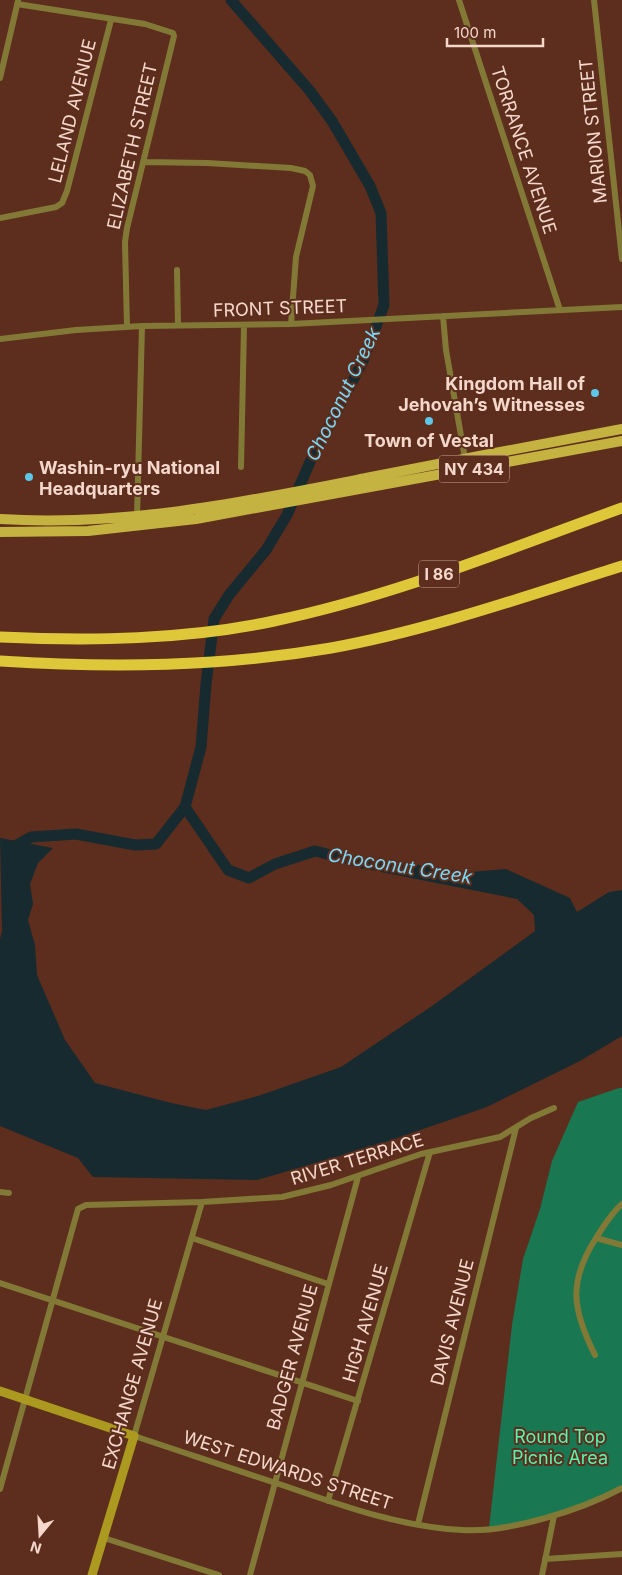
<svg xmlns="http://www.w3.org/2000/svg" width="622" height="1575" font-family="Inter,sans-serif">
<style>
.green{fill:#197851}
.water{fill:#172a30}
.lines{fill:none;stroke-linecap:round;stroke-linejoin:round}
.river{stroke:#172a30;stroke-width:11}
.street{stroke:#837937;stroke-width:6}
.secondary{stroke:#ab9920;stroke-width:9}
.primary{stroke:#c4b241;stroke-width:10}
.highway{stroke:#dec839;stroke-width:11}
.poi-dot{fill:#5cc7e7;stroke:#5d2e1d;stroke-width:2}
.labels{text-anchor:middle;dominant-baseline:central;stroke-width:4;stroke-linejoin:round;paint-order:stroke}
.shield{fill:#5d2e1d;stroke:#c7a498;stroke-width:1}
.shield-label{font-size:16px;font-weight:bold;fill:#f5d7cc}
.street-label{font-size:18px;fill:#f5d7cc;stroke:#5d2e1d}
.poi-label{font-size:18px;font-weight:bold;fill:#f5d7cc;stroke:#5d2e1d;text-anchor:end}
.park-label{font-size:18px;fill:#59f4af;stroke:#5d2e1d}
.water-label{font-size:19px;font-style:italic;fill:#7ad8f6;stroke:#5d2e1d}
</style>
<rect width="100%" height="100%" fill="#5d2e1d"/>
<!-- green -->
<path class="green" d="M619 1088H622V1487L554 1516 489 1528 512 1325 523 1259 540 1209 552 1161 578 1102Z"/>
<!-- water -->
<path class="water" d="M0 838 53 848 38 863 30 884 33 904 28 920 35 945 37 975 65 1040 95 1083 171 1103 206 1110 258 1096 341 1067 432 1006 535 931 534 915 517 899 381 872 384 860 470 872 506 869 570 898 577 912 609 892 622 890V1036L580 1061 487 1107 371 1147 257 1180 93 1177 78 1158 0 1126V939L2 931Z"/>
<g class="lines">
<!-- river -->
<path class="river" d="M231 0 310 91 332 121 370 186 381 213 384 305 363 361 310 462 287 515 266 550 229 595 214 619 206 684 201 747 185 807 228 870 249 878 275 864 315 851 362 863 396 868
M10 849 31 837 76 834 135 845 156 844 185 807"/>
<!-- street -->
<path class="street" d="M459 0 560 310
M594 0 622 259
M17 4 145 24 173 33 174 36 127 228 125 242 127 327
M0 78 18 1
M143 162 207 163 291 168 305 171 310 175 313 186 296 257 291 324
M0 218 56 207 62 203 67 191 111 20
M177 270 178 325
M443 316 446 350 467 470
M0 339 76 330 142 326 291 324 622 307
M241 467 244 326
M137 517 142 326
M0 1192 9 1193
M202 1202 134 1436C183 1452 232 1469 282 1485 340 1505 400 1527 462 1530 509 1533 581 1510 622 1488
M192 1238 328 1284
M596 1238 622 1245
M0 1283 358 1401
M595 1355C572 1309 568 1282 596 1238 604 1226 611 1213 622 1204
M0 1489 78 1209 86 1205 202 1202 282 1197 331 1185 421 1154 500 1137 531 1118 554 1108
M328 1501 430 1152
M418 1524 516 1128
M104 1538 219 1575
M545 1559 622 1554
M250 1575 358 1177
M542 1575 554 1516"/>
<!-- secondary -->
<path class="secondary" d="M0 1391 134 1436 92 1575"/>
<!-- primary -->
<path class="primary" d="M0 519C124 527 245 502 366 478 451 461 537 445 622 429
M0 532 88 531 196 519 622 441"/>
<!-- highway -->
<path class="highway" d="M0 637C91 641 185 640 274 621 394 596 508 549 622 508
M0 661C112 668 221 667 331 648 430 630 526 596 622 566"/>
</g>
<!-- markers -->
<g class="poi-dot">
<circle cx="595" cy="393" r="5"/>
<circle cx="429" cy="421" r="5"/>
<circle cx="29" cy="477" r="5"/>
</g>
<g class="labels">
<!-- shield labels -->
<g class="shield">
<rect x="439" y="455.5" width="70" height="27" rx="4"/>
<rect x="419" y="560.5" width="40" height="27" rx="4"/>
</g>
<g class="shield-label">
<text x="474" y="469">NY 434</text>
<text x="439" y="574">I 86</text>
</g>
<!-- street labels -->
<g class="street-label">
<text transform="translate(72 111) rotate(-76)">LELAND AVENUE</text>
<text transform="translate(593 131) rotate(-96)">MARION STREET</text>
<text transform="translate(132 146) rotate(-77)">ELIZABETH STREET</text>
<text transform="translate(524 150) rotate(72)">TORRANCE AVENUE</text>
<text transform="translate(280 308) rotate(-2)">FRONT STREET</text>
<text transform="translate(357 1159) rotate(-17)">RIVER TERRACE</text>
<text transform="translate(452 1322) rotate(-76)">DAVIS AVENUE</text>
<text transform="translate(365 1323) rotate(-74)">HIGH AVENUE</text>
<text transform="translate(292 1357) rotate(-75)">BADGER AVENUE</text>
<text transform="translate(132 1384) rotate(-74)">EXCHANGE AVENUE</text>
<text transform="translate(288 1470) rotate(18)">WEST EDWARDS STREET</text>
</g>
<!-- poi labels -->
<g class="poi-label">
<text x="585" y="383">Kingdom Hall of<tspan x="585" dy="21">Jehovah’s Witnesses</tspan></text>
<text x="429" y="440" text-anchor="middle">Town of Vestal</text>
<text x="39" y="467" text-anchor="start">Washin-ryu National<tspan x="39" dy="21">Headquarters</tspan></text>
</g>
<!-- park labels -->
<g class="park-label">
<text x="560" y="1436">Round Top<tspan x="560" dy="21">Picnic Area</tspan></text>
</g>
<!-- water labels -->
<g class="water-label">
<text transform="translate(343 394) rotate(-64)">Choconut Creek</text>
<text transform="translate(400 866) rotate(9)">Choconut Creek</text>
</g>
</g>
<!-- north arrow -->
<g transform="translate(40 1535) rotate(198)" stroke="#5d2e1d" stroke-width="4" paint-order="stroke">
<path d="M0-4L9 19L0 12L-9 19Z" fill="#f5d7cc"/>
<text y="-8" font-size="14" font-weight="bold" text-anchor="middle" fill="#f5d7cc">N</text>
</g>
<!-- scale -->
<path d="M447 38v8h96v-8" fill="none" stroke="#f5d7cc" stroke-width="2.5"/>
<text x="454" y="38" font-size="15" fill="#f5d7cc" stroke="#5d2e1d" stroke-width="4" paint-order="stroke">100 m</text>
</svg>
